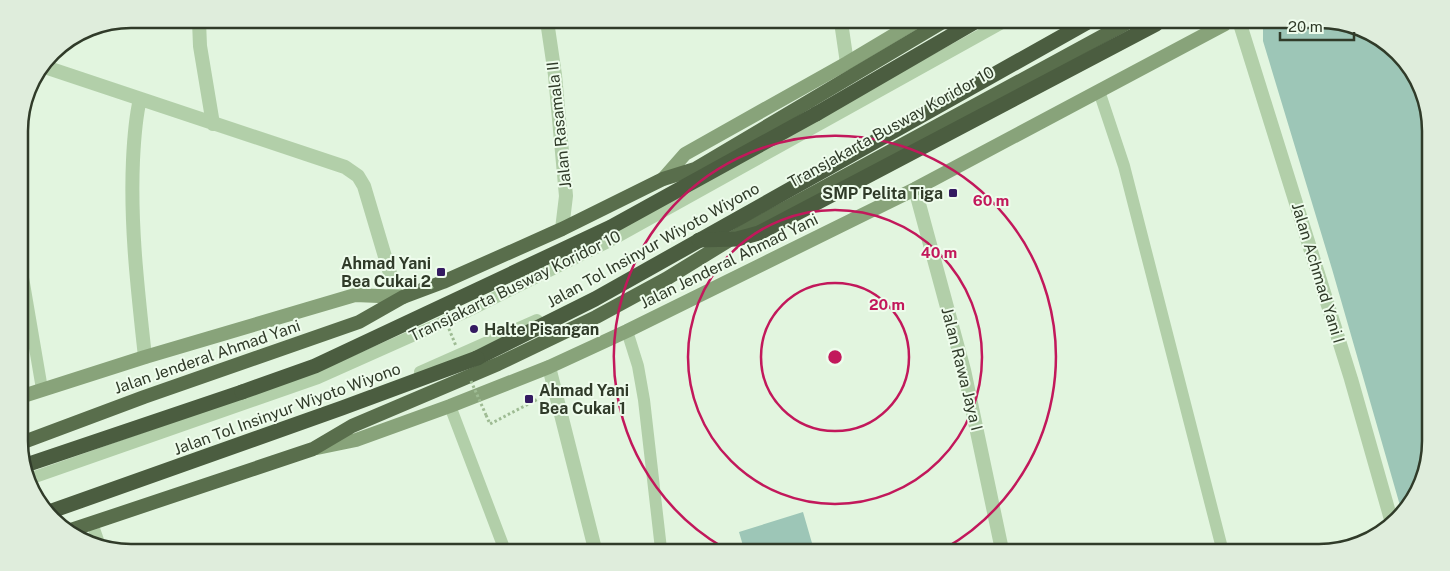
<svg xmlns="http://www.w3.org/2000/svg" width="1450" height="571" font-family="'Public Sans',sans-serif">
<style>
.grass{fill:#9dc6b7}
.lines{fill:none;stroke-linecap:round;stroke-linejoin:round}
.path{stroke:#9ebb93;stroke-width:3;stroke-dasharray:2.5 2.5;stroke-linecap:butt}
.service{stroke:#b2cfa9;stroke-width:12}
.minor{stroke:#b2cfa9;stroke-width:14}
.tertiary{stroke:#b2cfa9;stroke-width:14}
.secondary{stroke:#88a37a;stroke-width:14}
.trunk{stroke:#596e4c;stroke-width:14}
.motorway{stroke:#4b5d40;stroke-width:15}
.path-bridge{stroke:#9ebb93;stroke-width:3;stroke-dasharray:2.5 2.5;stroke-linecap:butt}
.motorway-bridge{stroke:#4b5d40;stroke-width:15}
.ring{fill:none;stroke:#c2185b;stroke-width:2.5}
.poi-dot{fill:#341a61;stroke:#eefcec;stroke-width:2}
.labels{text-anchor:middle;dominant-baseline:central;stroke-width:4;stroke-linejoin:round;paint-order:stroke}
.street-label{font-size:16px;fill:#303b29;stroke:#eefcec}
.poi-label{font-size:16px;font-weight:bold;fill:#303b29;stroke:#eefcec;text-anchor:end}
.rim{fill:none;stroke:#303b29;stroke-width:2.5}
.centre{fill:#c2185b;stroke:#eefcec;stroke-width:2.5}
.ring-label{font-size:15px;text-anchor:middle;font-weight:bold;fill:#c2185b;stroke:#eefcec;stroke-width:4;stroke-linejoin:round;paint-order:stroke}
</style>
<rect width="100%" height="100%" fill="#e2f5df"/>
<!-- grass -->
<path class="grass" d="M1263 24 1356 25 1408 62 1430 116 1425 477 1401 509 1332 269 1263 41Z
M803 512 814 550 744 549 739 532Z"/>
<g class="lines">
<!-- path -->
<path class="path" d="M486 415 490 424 538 399"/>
<!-- service -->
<path class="service" d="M1099 91 1124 166 1223 552
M20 260 42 389
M627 331 638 366 644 400 661 549
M420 372 537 320
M450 406 504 548
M29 479 318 378 466 312 610 241 1002 23
M92 523 100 546"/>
<!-- minor -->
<path class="minor" d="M199 21 200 46 213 124
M547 21 555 75 566 196 562 229
M1240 24 1351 379 1392 523
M42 66 345 167 358 176 364 186 397 297
M140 99C135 120 134 139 133 160 130 226 138 292 145 357
M915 189 964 370 1002 550"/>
<!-- tertiary -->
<path class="tertiary" d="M841 22 847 63
M549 367 595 549"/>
<!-- secondary -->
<path class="secondary" d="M663 179 685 154 847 63 914 23
M20 397 145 357 355 295 403 297
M317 448 356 440 450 406 549 367 627 331 915 189 1225 24"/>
<!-- trunk -->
<path class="trunk" d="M21 443 144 397 359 322 403 297 443 282 562 229 663 179 695 169 941 23
M71 530 313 449 352 426 498 364 596 317 666 279 749 228 1125 24"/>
<!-- motorway -->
<path class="motorway" d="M816 114 973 23
M477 358 595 299 1086 23
M23 466 242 392"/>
<!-- path-bridge -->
<path class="path-bridge" d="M429 282 433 290
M447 324 456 346
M471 381 486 415"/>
<!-- motorway-bridge -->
<path class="motorway-bridge" d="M699 240 737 239 759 233 1156 24
M242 392 315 366 611 227 816 114
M46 513 342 408 477 358"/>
</g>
<!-- distance rings -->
<g class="ring">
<circle cx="835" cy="357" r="74"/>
<circle cx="835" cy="357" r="147"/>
<path d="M724 548A221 221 0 1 1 944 549"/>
</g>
<!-- markers -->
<g class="poi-dot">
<rect x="948" y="188" width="10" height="10" rx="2.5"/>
<rect x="436" y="267" width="10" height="10" rx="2.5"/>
<circle cx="474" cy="329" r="5"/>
<rect x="524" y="394" width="10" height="10" rx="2.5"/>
</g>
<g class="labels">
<!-- street labels -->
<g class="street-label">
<text transform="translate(559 125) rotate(-96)">Jalan Rasamala II</text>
<text transform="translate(891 127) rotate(-29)">Transjakarta Busway Koridor 10</text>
<text transform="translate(653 245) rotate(-29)">Jalan Tol Insinyur Wiyoto Wiyono</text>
<text transform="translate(729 261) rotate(-26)">Jalan Jenderal Ahmad Yani</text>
<text transform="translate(1318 273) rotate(73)">Jalan Achmad Yani I</text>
<text transform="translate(515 286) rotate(-26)">Transjakarta Busway Koridor 10</text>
<text transform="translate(207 357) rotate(-19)">Jalan Jenderal Ahmad Yani</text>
<text transform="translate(962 369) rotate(76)">Jalan Rawa Jaya I</text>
<text transform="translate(287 409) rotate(-20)">Jalan Tol Insinyur Wiyoto Wiyono</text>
</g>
<!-- poi labels -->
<g class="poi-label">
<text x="943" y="193">SMP Pelita Tiga</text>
<text x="431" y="263">Ahmad Yani<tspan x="431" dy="18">Bea Cukai 2</tspan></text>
<text x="484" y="329" text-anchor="start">Halte Pisangan</text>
<text x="539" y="390" text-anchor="start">Ahmad Yani<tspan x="539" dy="18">Bea Cukai 1</tspan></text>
</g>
</g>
<!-- crop -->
<path d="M0 0H1450V571H0ZM131 28H1319A103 103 0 0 1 1422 131V441A103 103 0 0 1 1319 544H131A103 103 0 0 1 28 441V131A103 103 0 0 1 131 28Z" fill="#dfeddc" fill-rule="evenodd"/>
<path class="rim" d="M131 28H1319A103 103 0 0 1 1422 131V441A103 103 0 0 1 1319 544H131A103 103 0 0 1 28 441V131A103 103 0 0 1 131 28Z"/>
<circle cx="835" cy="357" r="8" class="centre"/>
<g class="ring-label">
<text x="991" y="206">60 m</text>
<text x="939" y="258">40 m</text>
<text x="887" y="310">20 m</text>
</g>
<!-- scale -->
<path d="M1280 32v8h74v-8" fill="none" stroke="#303b29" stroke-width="2.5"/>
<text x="1288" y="32" font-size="15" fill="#303b29" stroke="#eefcec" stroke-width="4" paint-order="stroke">20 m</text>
</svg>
